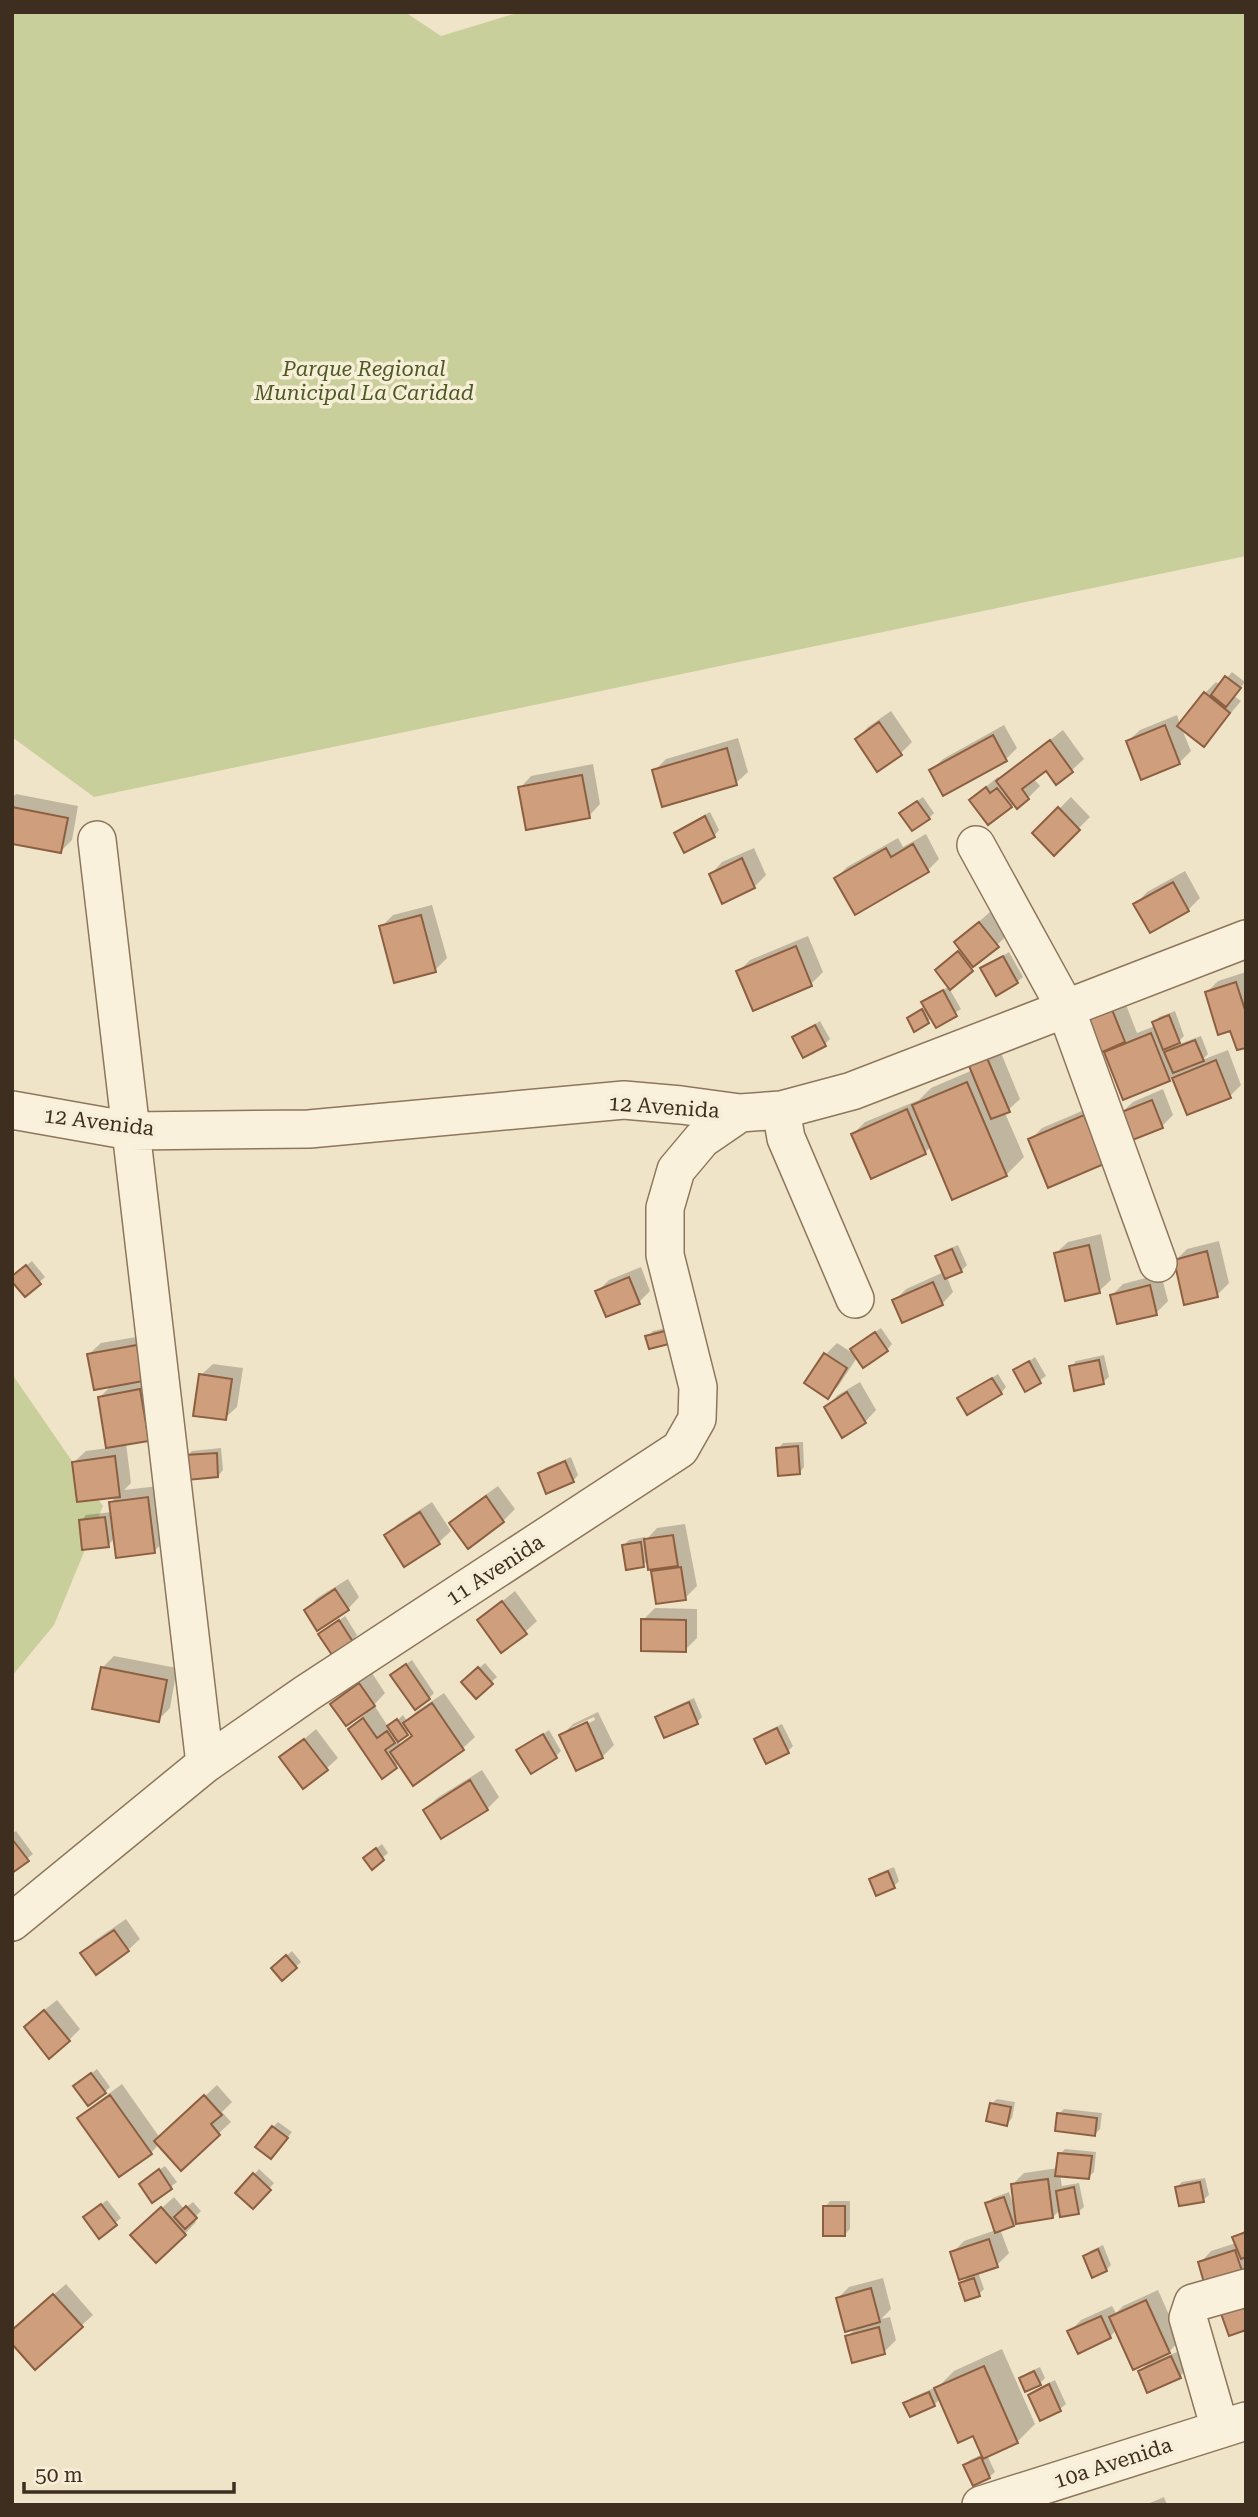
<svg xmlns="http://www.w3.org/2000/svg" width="1258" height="2517" font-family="'Roboto Serif',serif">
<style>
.green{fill:#c9cf9b}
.shadow{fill:#0003;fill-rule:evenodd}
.building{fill:#cf9f7d;stroke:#8d5f41;stroke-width:2}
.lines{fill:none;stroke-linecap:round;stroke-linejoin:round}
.minor-casing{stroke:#8d765c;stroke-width:40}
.minor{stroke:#faf1dc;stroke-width:37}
.labels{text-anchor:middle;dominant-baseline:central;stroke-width:7;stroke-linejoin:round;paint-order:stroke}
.park-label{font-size:21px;font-style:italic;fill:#4d5a26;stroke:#f7eed8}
.street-label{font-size:21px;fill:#3d2e20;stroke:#f7eed8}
</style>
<rect width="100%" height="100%" fill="#f0e4c8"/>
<!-- green -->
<path class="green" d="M12 12H405L441 36 520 12H1246V556L94 797 12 737Z
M12 1374 103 1506 54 1625 12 1676Z"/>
<!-- shadow -->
<path class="shadow" d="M1232 672 1245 682 1234 696 1241 701 1204 745 1181 727 1191 751 1179 763 1128 741 1140 730 1177 715 1180 724 1205 693 1216 682 1221 685Z
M891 711 912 742 901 753 877 769 857 739 868 727Z
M1004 725 1017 748 1006 759 931 770 943 759Z
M1063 730 1084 759 1072 770 1056 783 1046 769 1033 778 1040 786 1028 798 1011 806 971 800 983 789 998 777 1000 779Z
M738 738 748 772 736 783 654 771 666 759Z
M593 764 600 804 589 816 520 788 531 776Z
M16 794 78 806 72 840 60 852 12 842V798Z
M923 797 934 813 929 818 907 808Z
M1071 797 1090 817 1054 853 1035 833Z
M710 812 719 830 714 836 676 833 681 828Z
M926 834 939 859 928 870 836 878 847 867 898 838 903 847Z
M754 848 766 875 754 887 711 874 722 862Z
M1185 871 1200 898 1188 910 1136 904 1147 892Z
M432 905 447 958 435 970 381 927 393 915Z
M991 911 1009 934 949 988 961 1009 936 1025 932 1018 915 1030 909 1019 926 1007 924 1002 929 997 950 986 942 964 962 949 956 942Z
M808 936 823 972 811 984 754 1009 738 972 750 960Z
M1009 952 1023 977 1017 982 982 969Z
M1246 972V1046L1207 992 1218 981Z
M1123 997 1137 1033 1155 1026 1154 1023 1159 1017 1175 1011 1184 1036 1174 1046 1201 1036 1208 1054 1202 1060 1228 1050 1241 1085 1230 1096 1188 1113 1173 1076 1169 1080 1124 1098 1104 1049 1088 1018Z
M820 1021 830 1039 825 1044 794 1038Z
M999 1048 1020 1099 1005 1113 1024 1157 1006 1175 931 1146 925 1153 853 1134 865 1122 919 1100 931 1088 973 1070 971 1067 983 1055Z
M1163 1089 1173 1115 1162 1126 1121 1113 1133 1102Z
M1096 1105 1115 1151 1030 1140 1042 1128Z
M1101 1234 1111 1280 1099 1291 1056 1253 1068 1242Z
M1219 1241 1229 1283 1217 1295 1176 1260 1187 1249Z
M958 1245 967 1265 961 1271 947 1277 953 1292 942 1304 894 1301 906 1289 944 1272 938 1256 943 1251Z
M32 1261 45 1277 25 1295 17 1273Z
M641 1267 650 1291 639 1302 598 1291 609 1280Z
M1161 1274 1168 1301 1156 1313 1111 1296 1123 1284Z
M671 1327 673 1337H647L653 1331Z
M881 1328 892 1344 887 1350 858 1356 839 1385 828 1397 826 1354 837 1343 857 1356 858 1344Z
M148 1335 152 1379 148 1439 126 1443 131 1483 124 1490 159 1486 166 1540 154 1551 115 1538 108 1545 81 1521 86 1515 112 1512 111 1502 118 1495 74 1462 86 1451 108 1448 100 1397 112 1385 89 1354 101 1343Z
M1104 1355 1109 1377 1103 1382 1071 1367 1076 1361Z
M1035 1357 1046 1376 1026 1390 1015 1371Z
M213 1364 243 1368 237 1407 225 1418 201 1375Z
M998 1374 1006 1387 1001 1393 960 1398Z
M860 1382 876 1410 865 1422 826 1407 838 1395Z
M803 1442 804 1467 799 1473 778 1449 783 1443Z
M221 1448 223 1470 218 1476 187 1456 192 1451Z
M571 1457 578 1475 573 1481 540 1473 545 1468Z
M498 1486 515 1509 503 1521 468 1546 452 1523 463 1511Z
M432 1502 451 1531 439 1542 405 1564 386 1535 398 1524Z
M685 1524 697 1586 685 1598 657 1602 649 1559 643 1565 624 1545 629 1540 645 1537 646 1540 657 1528Z
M348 1579 359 1597 348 1609 306 1610 317 1598Z
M515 1591 537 1621 525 1632 479 1620Z
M655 1608 697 1609V1638L685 1650 643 1620Z
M345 1616 357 1635 352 1641 321 1634Z
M114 1656 177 1668 170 1708 158 1720 102 1668Z
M412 1660 434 1693 429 1698 398 1670Z
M485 1663 497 1677 476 1696 468 1677Z
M372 1673 385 1693 374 1705 389 1728 403 1715 407 1721 417 1711 444 1693 475 1737 463 1748 413 1783 399 1763 382 1776 350 1729 367 1712 333 1704 344 1692ZM410 1730 413 1734 400 1744 397 1740Z
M694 1698 702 1717 697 1722 657 1718 663 1712Z
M598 1712 614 1745 602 1757 561 1736 573 1724ZM594 1717 595 1720 572 1731V1727Z
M782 1724 793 1746 788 1751 756 1740 761 1734Z
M316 1729 338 1758 326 1769 282 1758Z
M549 1730 561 1751 556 1756 519 1751Z
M482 1770 499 1797 487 1809 442 1837 425 1810 437 1798Z
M16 1831 33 1854 12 1871V1834Z
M382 1844 388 1853 372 1867 370 1853Z
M894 1867 899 1881 894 1886 871 1880 877 1874Z
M126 1919 140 1939 128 1950 83 1953 94 1941Z
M292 1951 301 1962 283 1979 273 1968Z
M57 2000 80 2029 69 2040 37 2016Z
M97 2069 110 2087 105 2092 81 2081Z
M122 2084 160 2138 217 2085 232 2102 222 2112 231 2122 181 2168 159 2144 151 2153 80 2118 91 2107Z
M997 2099 1015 2102 1012 2118 1007 2124 991 2104Z
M1064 2109 1102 2113 1100 2129 1095 2134 1059 2114Z
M278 2122 292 2132 276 2152 273 2127Z
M1065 2149 1096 2152 1094 2172 1088 2177 1060 2175 1062 2186 1079 2183 1084 2207 1078 2212 1061 2209 1053 2217 1018 2220 1013 2225 1000 2229 1009 2253 997 2265 978 2272 984 2289 979 2294 961 2284 971 2274 952 2253 964 2241 996 2230 987 2203 993 2198 1009 2192 1014 2207 1016 2206 1013 2184 1024 2173 1058 2168 1060 2154Z
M165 2166 177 2182 152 2201 146 2179Z
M259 2169 274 2183 253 2207 237 2193Z
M1205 2178 1209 2195 1203 2200 1177 2187 1182 2182Z
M174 2197 184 2209 193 2202 201 2211 193 2219 196 2222 185 2234 144 2224Z
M107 2200 121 2218 100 2236 91 2212Z
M830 2201H850V2229L845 2234 825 2207Z
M1246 2230V2277L1200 2263 1211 2251 1236 2243 1234 2238Z
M1103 2245 1111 2265 1106 2270 1085 2257 1090 2251Z
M883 2278 891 2309 881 2319 890 2317 896 2340 884 2352 847 2337 857 2327 838 2298 849 2287Z
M66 2284 93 2315 81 2326 19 2325Z
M1158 2290 1180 2340 1169 2352 1116 2330 1110 2337 1070 2331 1081 2320 1112 2306 1116 2313 1123 2306Z
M1002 2349 1035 2424 1017 2442 987 2455 995 2472 989 2477 965 2465 970 2460 983 2454 974 2433 941 2398 934 2405 906 2403 911 2398 934 2388 935 2390 954 2371Z
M1177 2352 1185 2371 1180 2376 1140 2371 1147 2364Z
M1040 2367 1045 2378 1040 2383 1021 2379 1027 2373Z
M1055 2380 1066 2404 1060 2409 1041 2419 1030 2395 1035 2390Z
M1164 2497 1167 2505H1145Z"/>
<!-- building -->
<path class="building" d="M1225 676 1241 688 1226 707 1211 695Z
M1204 692 1230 713 1204 747 1177 726Z
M879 722 902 755 877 772 855 739Z
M1165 725 1180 764 1141 780 1126 741Z
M993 735 1007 761 943 796 929 770Z
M1050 740 1073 772 1056 785 1046 771 1022 789 1029 799 1017 809 996 781Z
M727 748 737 785 662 807 652 770Z
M582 775 590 818 526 830 518 787Z
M986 787 990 793 997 788 1012 807 988 825 969 800Z
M917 801 930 819 912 831 899 813Z
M12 807 68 818 61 853 12 844Z
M1058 807 1080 830 1054 856 1032 833Z
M705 816 715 837 684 853 674 833Z
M913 844 929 872 855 915 834 878 886 848 891 857Z
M742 858 755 888 722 904 709 874Z
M1173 882 1189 911 1150 933 1133 904Z
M421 915 436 972 394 983 379 926Z
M979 922 999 947 973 967 954 942Z
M796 946 812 986 753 1011 736 971Z
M958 951 973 971 950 990 935 970Z
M1003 956 1018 983 996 996 980 968Z
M1236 982 1246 1013V1048L1237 1050 1230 1031 1218 1035 1205 992Z
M943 990 957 1016 936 1028 921 1002Z
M1111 1007 1125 1042 1100 1053 1086 1017Z
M922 1009 929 1023 914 1032 907 1018Z
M1169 1015 1180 1043 1163 1050 1152 1022Z
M815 1025 826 1046 803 1058 792 1037Z
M1151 1033 1170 1081 1123 1100 1104 1052Z
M1195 1040 1204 1061 1173 1073 1164 1052Z
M987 1058 1010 1112 991 1119 969 1066Z
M1216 1060 1231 1098 1187 1115 1172 1078Z
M967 1082 1007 1176 952 1200 912 1105Z
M1152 1100 1163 1128 1130 1141 1119 1113Z
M907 1109 926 1154 871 1179 851 1134Z
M1084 1115 1104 1164 1048 1188 1028 1139Z
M1089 1245 1100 1293 1065 1301 1054 1253Z
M952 1249 962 1272 945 1279 935 1256Z
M1207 1251 1218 1297 1184 1305 1174 1260Z
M26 1265 41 1284 25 1297 12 1282V1276Z
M629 1277 640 1304 606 1317 595 1291Z
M933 1282 943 1305 902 1323 892 1300Z
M1150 1285 1157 1315 1117 1324 1110 1295Z
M665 1331 669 1344 649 1349 645 1336Z
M875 1332 888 1351 863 1368 850 1349Z
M137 1345 143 1381 94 1390 87 1354Z
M824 1353 847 1368 828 1399 804 1383Z
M1099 1360 1104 1384 1074 1391 1069 1366Z
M1029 1361 1041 1383 1025 1392 1013 1370Z
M199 1374 232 1379 226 1420 193 1416Z
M992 1378 1002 1394 967 1415 957 1398Z
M140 1389 149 1441 106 1448 98 1397Z
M847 1392 866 1423 842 1438 824 1407Z
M798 1446 800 1474 778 1476 776 1448Z
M217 1453 218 1477 187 1480 185 1455Z
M115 1456 120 1497 77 1502 72 1462Z
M565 1461 574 1482 546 1494 538 1473Z
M486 1496 504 1522 468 1549 449 1523Z
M148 1497 155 1553 116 1558 109 1502Z
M420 1512 440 1544 404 1567 384 1535Z
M105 1517 109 1547 82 1550 79 1520Z
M673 1535 678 1566 648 1570 644 1539Z
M641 1542 644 1567 626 1570 622 1545Z
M681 1567 686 1600 656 1604 651 1571Z
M335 1589 349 1610 317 1631 304 1610Z
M502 1601 527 1634 501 1653 477 1620Z
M641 1619 686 1620V1652L641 1651Z
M339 1620 353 1642 332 1655 318 1634Z
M406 1664 430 1699 415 1710 390 1675Z
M101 1667 167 1680 159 1722 92 1709Z
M478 1667 493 1684 476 1699 461 1682Z
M359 1683 375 1706 346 1726 330 1704Z
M689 1702 698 1724 664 1738 655 1717Z
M432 1703 464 1750 413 1786 390 1752 412 1736 403 1723Z
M363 1718 377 1738 387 1731 395 1743 385 1750 397 1768 382 1779 348 1729Z
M397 1719 408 1735 398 1742 387 1726Z
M587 1722 603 1758 576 1771 559 1735Z
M777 1728 789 1753 766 1764 754 1739Z
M543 1734 557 1758 531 1774 516 1750Z
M304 1739 328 1770 303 1789 279 1757Z
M470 1780 488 1810 441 1839 423 1810Z
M12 1839 29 1861 12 1873Z
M376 1848 384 1860 372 1870 363 1858Z
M888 1871 895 1888 876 1896 869 1879Z
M114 1930 129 1951 96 1975 80 1953Z
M286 1955 297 1968 282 1981 271 1968Z
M44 2010 70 2041 49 2059 24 2027Z
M91 2073 106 2093 88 2106 73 2086Z
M110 2095 152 2154 119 2177 77 2118Z
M204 2095 222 2115 211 2124 220 2135 181 2171 154 2141Z
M990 2103 1011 2107 1007 2126 986 2121Z
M1057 2113 1097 2118 1095 2136 1055 2131Z
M272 2126 288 2138 271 2159 255 2147Z
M1058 2153 1092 2156 1089 2179 1055 2176Z
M159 2169 172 2189 152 2203 139 2184Z
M253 2173 271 2190 253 2209 235 2193Z
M1048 2179 1053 2218 1016 2224 1011 2184Z
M1200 2182 1204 2202 1179 2206 1175 2187Z
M1074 2187 1079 2214 1060 2217 1056 2191Z
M1004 2197 1014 2226 995 2233 985 2203Z
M101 2204 117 2225 99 2239 83 2217Z
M186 2206 197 2218 185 2229 174 2217Z
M823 2206H845V2236H823Z
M161 2207 186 2235 156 2263 130 2235Z
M1246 2232V2257L1241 2259 1232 2237Z
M989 2239 998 2267 959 2280 950 2252Z
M1098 2249 1107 2271 1092 2278 1083 2256Z
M1235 2250 1245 2280 1207 2293 1198 2262Z
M974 2278 980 2296 965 2301 959 2283Z
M871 2288 880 2322 845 2332 836 2298Z
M53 2294 83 2327 35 2370 12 2344V2330Z
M1146 2300 1170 2353 1133 2370 1109 2317Z
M1246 2303V2330L1229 2336 1220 2311Z
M1101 2316 1111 2338 1078 2354 1067 2331Z
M879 2327 885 2354 852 2363 845 2336Z
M1171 2356 1181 2378 1147 2393 1138 2371Z
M984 2366 1018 2443 983 2459 973 2436 958 2443 934 2388Z
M1034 2371 1041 2385 1025 2392 1019 2378Z
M1049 2384 1061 2411 1040 2421 1028 2395Z
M929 2392 935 2406 910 2417 903 2403Z
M981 2457 990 2478 973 2486 963 2465Z"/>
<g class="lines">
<defs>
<path id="minor" d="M97 840 205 1764
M976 845 1066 1009 1158 1263
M12 1110 131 1131 309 1129 624 1100 681 1105 740 1113 781 1110 852 1091 1246 939
M781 1110 786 1138 855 1299
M12 1922 205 1764 307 1693 680 1449 697 1419 698 1387 665 1255V1208L676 1170 702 1139 740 1113
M1220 2429 1188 2318 1193 2303 1246 2288
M981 2505 1246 2421"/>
</defs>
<!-- minor casing -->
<use href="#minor" class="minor-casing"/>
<!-- minor -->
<use href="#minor" class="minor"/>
</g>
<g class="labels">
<!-- park labels -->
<g class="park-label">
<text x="364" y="369">Parque Regional<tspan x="364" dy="24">Municipal La Caridad</tspan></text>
</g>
<!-- street labels -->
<g class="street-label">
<text transform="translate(664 1107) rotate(4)">12 Avenida</text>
<text transform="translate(99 1122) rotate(7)">12 Avenida</text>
<text transform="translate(495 1570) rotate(-33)">11 Avenida</text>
<text transform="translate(1113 2463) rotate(-18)">10a Avenida</text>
</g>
</g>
<!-- border -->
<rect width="1258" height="2517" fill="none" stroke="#3d2e20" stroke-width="28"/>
<!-- scale -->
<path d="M24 2482v10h210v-10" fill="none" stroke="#3d2e20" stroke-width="3.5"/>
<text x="35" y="2482" font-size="21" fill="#3d2e20" stroke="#f7eed8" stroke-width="5" paint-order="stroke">50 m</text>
</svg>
